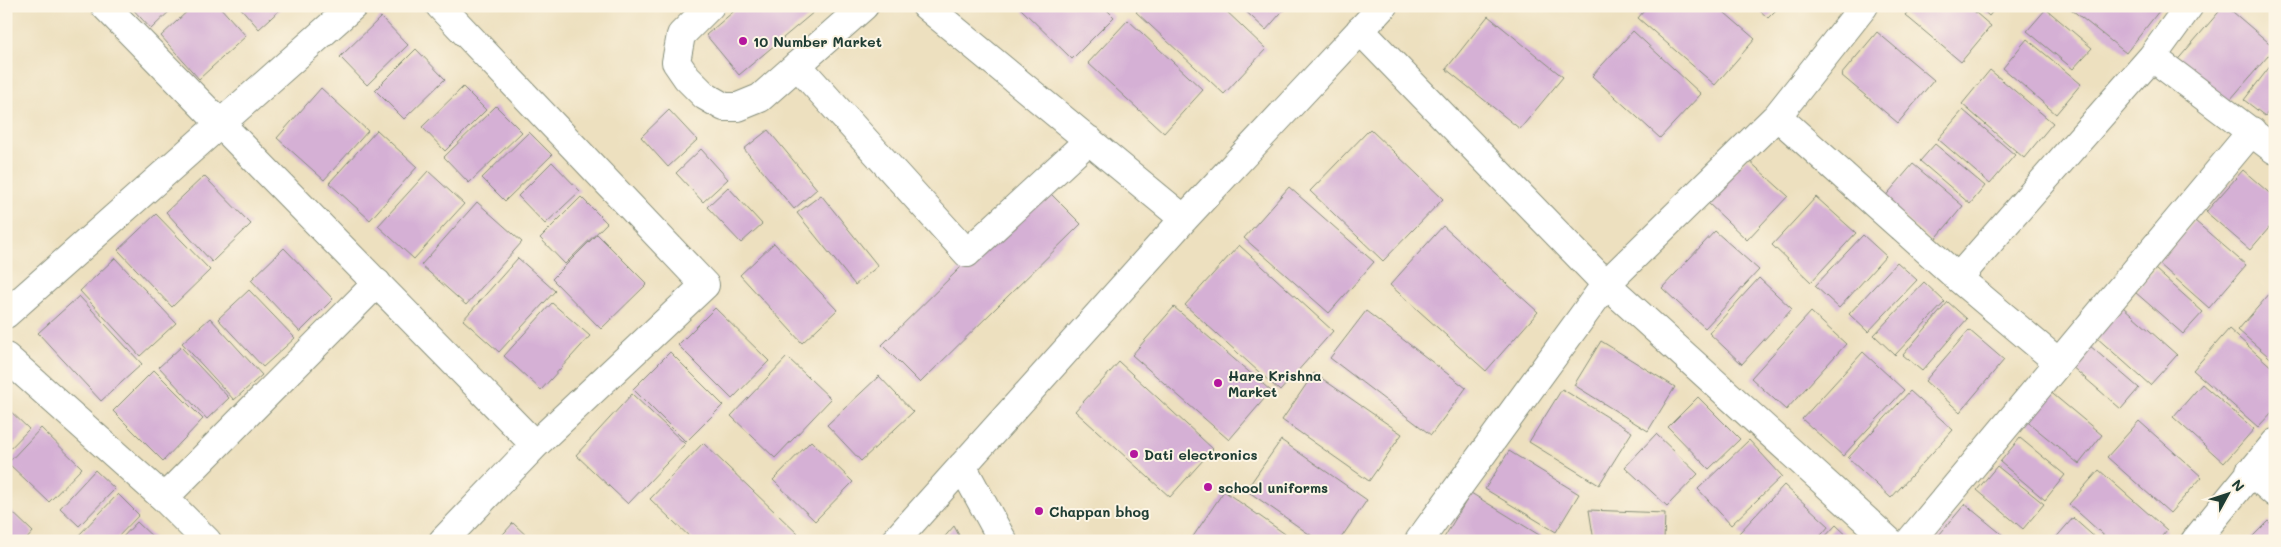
<svg xmlns="http://www.w3.org/2000/svg" width="2281" height="547" font-family="Mali,sans-serif">
<style>
.building{fill:#d5b0d5}
.lines{fill:none;stroke-linecap:round;stroke-linejoin:round}
.minor-casing{stroke:#868e7a;stroke-width:30}
.minor{stroke:#fff;stroke-width:28}
.poi-dot{fill:#b5179e;stroke:#fcf5e5;stroke-width:2}
.labels{text-anchor:middle;dominant-baseline:central;stroke-width:4;stroke-linejoin:round;paint-order:stroke}
.poi-label{font-size:14px;font-weight:bold;fill:#1f3d34;stroke:#fcf5e5;text-anchor:start}
</style>
<rect width="100%" height="100%" fill="#fcf5e5"/>
<filter id="ink" filterUnits="userSpaceOnUse"><feTurbulence type="fractalNoise" baseFrequency=".02" numOctaves="2"/><feDisplacementMap in="SourceGraphic" scale="10" xChannelSelector="R" yChannelSelector="G"/><feConvolveMatrix kernelMatrix="1 2 1 2 8 2 1 2 1" color-interpolation-filters="sRGB"/></filter>
<filter id="wash" filterUnits="userSpaceOnUse"><feTurbulence type="fractalNoise" baseFrequency=".0096" numOctaves="4" result="noise"/><feDisplacementMap in="SourceGraphic" scale="20" xChannelSelector="R" yChannelSelector="G"/><feGaussianBlur stdDeviation="1.12" result="paint"/><feColorMatrix in="noise" values="0 0 0 0 0 0 0 0 0 0 0 0 0 0 0 0 0 1.4 0 .05"/><feComposite in="paint" operator="in"/></filter>
<g filter="url(#wash)">
<rect width="100%" height="100%" fill="#ede0bf"/>
<g id="blocks">
<!-- building -->
<path class="building" d="M130 6H175L151 29Z
M193 6H219L246 36 199 79 161 36Z
M239 6H284L259 29Z
M740 6H821L739 75 706 35Z
M1018 6H1103L1114 17 1072 59Z
M1142 6H1221L1266 49 1224 94 1136 12Z
M1240 6H1287L1266 30Z
M1648 6H1717L1755 39 1715 85 1638 18Z
M1755 6H1780L1768 18Z
M1912 6H1968L1991 26 1961 62 1905 15Z
M1978 6H1997L1989 16Z
M2067 6H2163L2126 53Z
M2224 6H2226L2275 48 2224 107 2174 64Z
M2046 9 2092 48 2073 69 2027 31Z
M1488 16 1563 77 1520 129 1446 69Z
M381 17 408 45 367 85 340 57Z
M1128 20 1203 90 1164 133 1088 63Z
M1633 31 1701 94 1660 138 1592 76Z
M1877 32 1934 80 1898 123 1841 75Z
M2027 39 2081 84 2056 114 2003 68Z
M416 49 445 79 404 119 375 90Z
M2275 60V104L2265 116 2244 100Z
M1990 70 2053 123 2024 158 1962 104Z
M463 87 486 110 445 151 422 127Z
M321 88 368 131 324 180 277 138Z
M496 106 522 132 469 183 444 157Z
M669 110 697 140 668 167 641 137Z
M1963 110 2015 155 1990 184 1938 139Z
M1370 129 1443 199 1383 261 1310 191Z
M377 130 417 167 370 220 329 183Z
M768 130 817 189 794 209 744 149Z
M529 132 552 155 505 201 482 178Z
M1935 144 1985 186 1970 204 1920 161Z
M701 149 728 179 703 202 676 173Z
M1747 159 1788 196 1747 240 1707 202Z
M552 162 580 191 545 224 518 196Z
M1913 164 1963 206 1933 242 1883 199Z
M2243 170 2275 198V221L2250 250 2206 212Z
M428 171 464 204 414 259 378 226Z
M204 176 251 224 212 262 166 212Z
M1043 186 1081 224 920 383 882 345Z
M728 187 762 224 741 243 707 207Z
M1289 187 1374 262 1329 313 1244 238Z
M821 195 878 266 855 285 797 213Z
M581 197 607 223 565 264 540 238Z
M1816 197 1856 233 1811 282 1772 245Z
M477 202 522 242 466 305 421 265Z
M156 214 210 270 172 307 118 250Z
M2195 221 2246 265 2209 308 2158 263Z
M1443 226 1538 312 1486 371 1390 285Z
M1715 231 1759 270 1705 328 1662 288Z
M597 234 647 284 601 329 552 279Z
M1863 235 1886 256 1839 308 1815 286Z
M774 243 837 310 802 343 740 275Z
M1239 245 1333 331 1280 391 1185 305Z
M284 248 333 299 300 332 251 280Z
M115 258 176 323 140 356 80 291Z
M518 258 555 291 499 352 463 320Z
M1897 262 1917 280 1868 332 1849 314Z
M2155 269 2203 312 2183 334 2135 292Z
M1759 278 1792 309 1742 364 1709 333Z
M1924 282 1945 302 1895 355 1874 335Z
M249 290 295 338 263 367 218 319Z
M2271 292 2275 295V362L2238 330Z
M79 296 142 364 101 401 38 333Z
M1948 302 1967 319 1922 371 1903 355Z
M552 303 590 336 541 390 504 356Z
M1174 307 1271 391 1229 440 1132 355Z
M2123 307 2177 355 2150 385 2096 337Z
M715 308 769 361 732 399 678 345Z
M1366 311 1466 388 1431 435 1330 358Z
M1811 312 1846 344 1786 410 1751 378Z
M210 318 262 375 234 400 182 343Z
M2229 329 2275 370V409L2258 427 2193 370Z
M1969 330 2004 360 1960 412 1925 381Z
M1601 341 1675 387 1648 431 1574 385Z
M2089 345 2139 388 2121 409 2071 366Z
M181 347 229 398 207 419 159 367Z
M670 352 723 405 686 442 633 389Z
M1863 352 1904 390 1843 456 1802 419Z
M787 357 831 399 775 458 731 416Z
M1119 362 1213 449 1170 497 1075 411Z
M154 370 203 419 163 461 113 411Z
M1314 373 1402 434 1369 481 1282 420Z
M879 376 913 412 861 461 827 425Z
M2202 384 2254 429 2224 463 2173 417Z
M1562 389 1632 432 1599 485 1529 442Z
M2048 390 2102 435 2079 464 2024 419Z
M1910 391 1953 430 1891 498 1848 458Z
M632 394 685 444 628 504 576 455Z
M1698 397 1740 439 1709 469 1668 427Z
M6 407 29 429 6 453Z
M2139 421 2202 477 2170 513 2107 457Z
M41 428 82 468 49 502 8 463Z
M1656 434 1698 474 1667 506 1625 467Z
M2020 438 2065 475 2045 500 2000 462Z
M1281 440 1367 500 1339 541H1319L1246 490Z
M1749 440 1782 476 1731 525 1698 489Z
M811 441 853 482 815 521 773 480Z
M703 443 800 536 795 541H694L650 499Z
M1509 451 1579 494 1556 532 1485 489Z
M1997 466 2044 504 2023 529 1977 490Z
M95 470 115 489 79 526 60 508Z
M2099 470 2167 530 2158 541H2110L2069 504Z
M1784 485 1829 526 1816 541H1747L1739 533Z
M1224 491 1295 541H1195L1192 538Z
M1471 493 1544 538 1542 541H1442Z
M118 494 139 515 114 541H84L79 535Z
M1965 504 2010 541H1934Z
M6 506 33 532 25 541H6Z
M1589 510 1665 513 1664 541H1594Z
M2073 518 2099 541H2053Z
M2268 521 2275 528V541H2248Z
M137 522 157 541H119Z
M513 523 532 541H497Z
M1836 525 1853 541H1821Z
M954 526 962 541H941Z"/>
</g>
</g>
<g filter="url(#ink)">
<use href="#blocks" fill-opacity="0" stroke="#868e7a" stroke-width="1"/>
<g class="lines">
<defs>
<path id="minor" d="M105 6 535 445
M440 6 705 285 535 445 443 541
M710 6 681 35 676 62 687 78 705 96 724 107H738L760 98 864 6
M926 6 1184 219
M1360 30 1606 284 1889 541
M2152 57 2275 150
M797 65 967 253 1089 140
M1777 116 1958 278 2058 362
M1958 278 2152 57 2189 6
M6 314 353 6
M6 357 164 498 207 541
M962 466 1003 541
M2250 471 2275 493
M164 498 377 283
M895 541 1184 219 1383 6
M1419 541 1606 284 1777 116 1864 6
M1910 541 2252 131
M2195 541 2275 443"/>
</defs>
<!-- minor casing -->
<use href="#minor" class="minor-casing"/>
<!-- minor -->
<use href="#minor" class="minor"/>
</g>
</g>
<!-- markers -->
<g class="poi-dot">
<circle cx="743" cy="41" r="5"/>
<circle cx="1218" cy="383" r="5"/>
<circle cx="1134" cy="454" r="5"/>
<circle cx="1208" cy="487" r="5"/>
<circle cx="1039" cy="511" r="5"/>
</g>
<g class="labels">
<!-- poi labels -->
<g class="poi-label">
<text x="753" y="41">10 Number Market</text>
<text x="1228" y="375">Hare Krishna<tspan x="1228" dy="16">Market</tspan></text>
<text x="1144" y="454">Dati electronics</text>
<text x="1218" y="487">school uniforms</text>
<text x="1049" y="511">Chappan bhog</text>
</g>
</g>
<!-- margin -->
<rect width="2281" height="547" fill="none" stroke="#fcf5e5" stroke-width="25"/>
<!-- north arrow -->
<g transform="translate(2228 494) rotate(50)" stroke="#fcf5e5" stroke-width="4" paint-order="stroke">
<path d="M0-4L9 19L0 12L-9 19Z" fill="#1f3d34"/>
<text y="-8" font-size="14" font-weight="bold" text-anchor="middle" fill="#1f3d34">N</text>
</g>
</svg>
